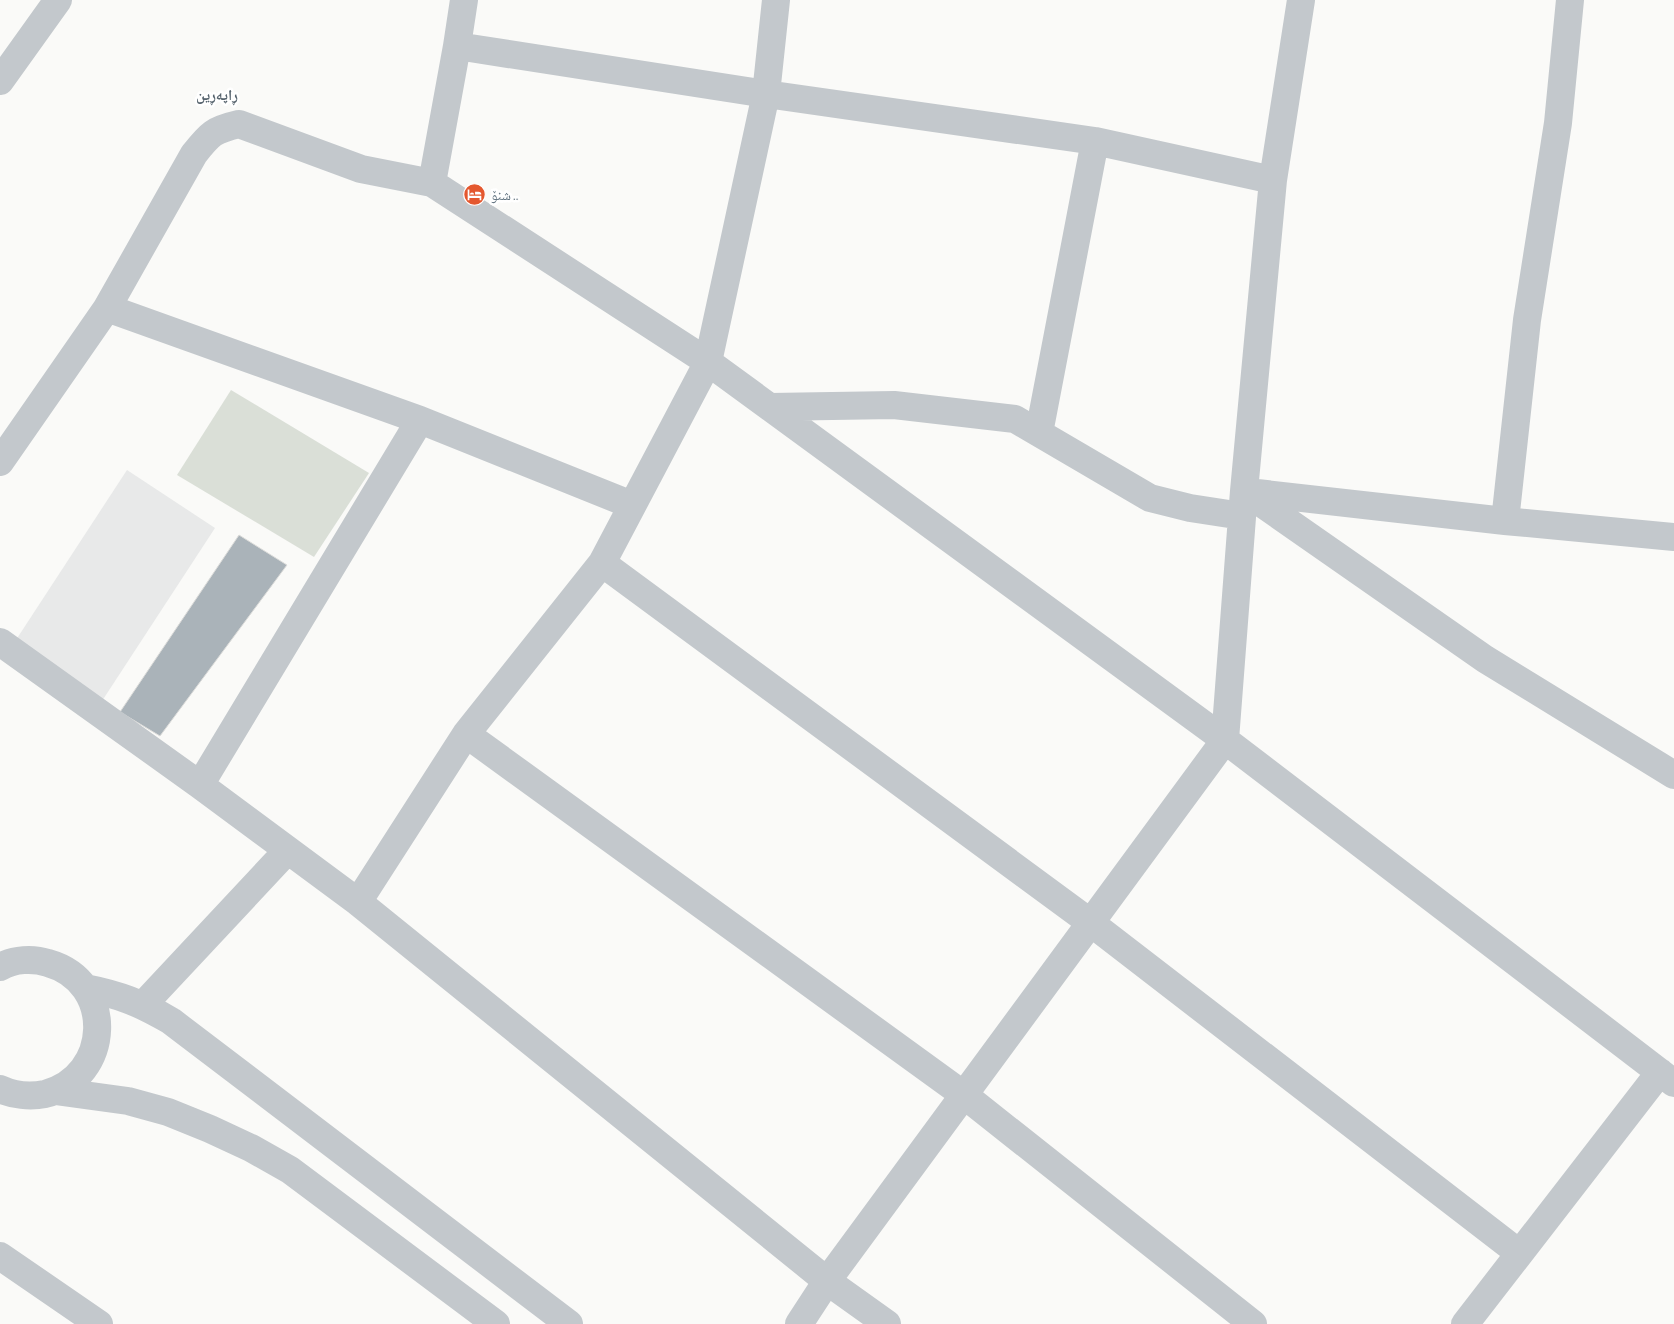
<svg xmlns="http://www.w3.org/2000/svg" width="1674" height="1324" font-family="'Sofia Sans Condensed','Noto Naskh Arabic',sans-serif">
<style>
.built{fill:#e8e9e9}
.green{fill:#dadfd7}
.building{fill:#aab3b9;stroke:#dcdcda}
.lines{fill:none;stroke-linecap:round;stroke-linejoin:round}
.street{stroke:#c3c8cc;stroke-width:28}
.labels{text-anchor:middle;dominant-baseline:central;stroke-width:5;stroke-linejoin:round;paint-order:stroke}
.poi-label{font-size:14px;fill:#657683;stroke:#fff;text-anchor:start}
.neighbourhood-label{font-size:15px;font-weight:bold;fill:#57646e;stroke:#fff}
</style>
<rect width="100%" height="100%" fill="#fafaf8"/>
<!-- built -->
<path class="built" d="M127 470 215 528 102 701 14 643Z"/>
<!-- green -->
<path class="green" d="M231 390 369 473 314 557 177 475Z"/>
<!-- building -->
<path class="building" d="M239 535 287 565 160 736 120 712Z"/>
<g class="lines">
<!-- street -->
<path class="street" d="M457 46 766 94 1095 141 1273 180
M0 81 58 0
M432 183 457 46 464 0
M107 308 420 420 632 505
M770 407 894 405 1015 419 1150 498 1190 508 1242 516
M1039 433 1095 141
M0 462 107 308 194 154C210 134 213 130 239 124L361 169 432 183 708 362 1225 740 1674 1083
M1244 491 1485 659 1674 775
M1248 492 1505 521 1674 537
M1505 521 1527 320 1558 123 1570 0
M602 563 1091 923 1519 1253
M0 642 200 785 358 902 827 1281 887 1324
M466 734 964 1095 1253 1324
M200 785 420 420
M358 902 466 734 602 563 708 362 766 94 776 0
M0 967C14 959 33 958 48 963 116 982 112 1077 45 1094 30 1097 13 1095 0 1089
M85 988C121 995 140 1003 171 1021L569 1324
M143 1005 287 851
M55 1091 128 1101 168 1112 210 1129 251 1148 290 1170 496 1324
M0 1256 99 1324
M799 1324 827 1281 1225 740 1244 491 1273 180 1301 0
M1465 1324 1660 1072"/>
</g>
<!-- icons -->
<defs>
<symbol id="hotel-disc" viewBox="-11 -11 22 22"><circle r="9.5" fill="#e4572e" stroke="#fff"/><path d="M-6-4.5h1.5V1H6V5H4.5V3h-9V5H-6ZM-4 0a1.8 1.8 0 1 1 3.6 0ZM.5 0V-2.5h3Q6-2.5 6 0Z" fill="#fff"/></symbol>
</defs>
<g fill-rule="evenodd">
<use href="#hotel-disc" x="462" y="182" width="25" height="25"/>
</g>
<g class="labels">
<!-- poi labels -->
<g class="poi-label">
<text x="491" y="195">شنۆ ..</text>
</g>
<!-- neighbourhood labels -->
<g class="neighbourhood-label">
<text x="217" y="95">ڕاپەڕین</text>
</g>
</g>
</svg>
